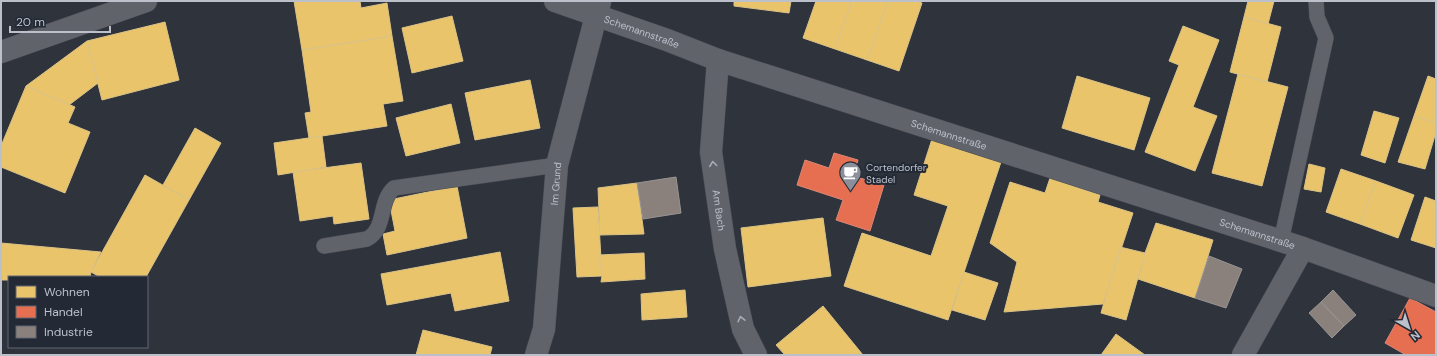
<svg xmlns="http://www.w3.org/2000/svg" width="1437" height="356" font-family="'DM Sans',sans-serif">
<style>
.homes{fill:#e9c46a;stroke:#dbc387}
.shops{fill:#e76f51;stroke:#da8776}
.industry{fill:#8a817c;stroke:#999494}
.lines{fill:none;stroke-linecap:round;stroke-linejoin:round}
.lane-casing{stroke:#4b4e55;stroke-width:16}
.street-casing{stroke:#4b4e55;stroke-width:23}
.lane{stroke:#60636a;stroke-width:15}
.street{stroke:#60636a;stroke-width:22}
.oneway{stroke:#a9adb8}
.labels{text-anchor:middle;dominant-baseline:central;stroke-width:4;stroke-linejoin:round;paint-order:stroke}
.street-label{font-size:10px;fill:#bbc0cb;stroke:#232a36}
.poi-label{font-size:10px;fill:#bbc0cb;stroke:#232a36;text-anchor:start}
</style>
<rect width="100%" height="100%" fill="#2f333c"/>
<!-- homes -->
<path class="homes" d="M294 1H360L361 8 387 3 392 36 302 50Z
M734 1H791L789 13 734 6Z
M816 1H852L835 49 803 38Z
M852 1H888L867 60 835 49Z
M888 1H916L922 3 899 71 867 60Z
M1248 1H1274L1268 24 1244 17Z
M452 16 463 61 412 73 402 28Z
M1244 17 1281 27 1267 82 1230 72Z
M165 22 179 80 102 100 87 41Z
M1183 26 1219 40 1193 107 1217 116 1195 171 1145 152 1179 65 1169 61Z
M392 36 403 101 383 104 387 126 309 138 305 113 311 112 302 50Z
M87 41 98 83 69 105 26 86Z
M1238 74 1288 87 1262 186 1212 173Z
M1077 76 1150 98 1134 150 1062 128Z
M1428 76 1436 79V123L1414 116Z
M530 80 540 128 475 140 465 93Z
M26 86 75 107 68 123 90 132 65 193 1 167V146Z
M451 104 460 143 406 156 396 118Z
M1374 111 1399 118 1385 163 1361 155Z
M1414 116 1436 123V132L1425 169 1398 162Z
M195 128 221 143 189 200 163 185Z
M322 136 326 167 278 175 274 143Z
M932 139 1001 162 948 320 844 286 862 233 931 256 948 206 914 195Z
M361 163 369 219 334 224 333 216 300 221 293 172Z
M1309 164 1325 168 1321 192 1304 189Z
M1341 169 1376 181 1360 224 1326 212Z
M145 175 189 200 146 277H100L91 272Z
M1050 178 1100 195 1098 202 1133 213 1103 304 1004 312 1017 262 990 243 1010 182 1045 193Z
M1376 181 1414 195 1398 238 1360 224Z
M637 183 644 234 600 235 598 188Z
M457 186 467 238 387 255 383 234 395 231 389 200Z
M1425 197 1436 201V248L1411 240Z
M598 207 602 276 577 277 573 208Z
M823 218 831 276 748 287 741 228Z
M1156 223 1213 240 1195 298 1138 279 1145 253Z
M1 243 101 252 91 272 90 277H9V280H1Z
M1120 247 1145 253 1126 320 1101 313Z
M500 252 509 301 455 311 451 293 387 305 381 274Z
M644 253 645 279 601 282 602 276 599 255Z
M964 272 998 283 985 320 952 310Z
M685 290 687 317 642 320 641 294Z
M823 306 863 355H785L776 345Z
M423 330 492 347 490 355H416Z
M1116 334 1145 355H1101Z"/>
<!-- shops -->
<path class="shops" d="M834 153 858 160 853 176 884 185 870 231 836 220 843 200 797 185 805 160 829 168Z
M1410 298 1436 312V355H1406L1385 343Z"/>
<!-- industry -->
<path class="industry" d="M676 177 681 213 643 219 637 183Z
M1209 256 1242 269 1226 308 1195 298Z
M1333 290 1356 315 1344 326 1321 302Z
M1321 302 1344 326 1332 338 1309 313Z"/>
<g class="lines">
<defs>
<path id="lane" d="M1281 241 1326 38 1317 17 1316 1
M324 246 367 239C387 228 378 202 394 188L557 165"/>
<g id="street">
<path id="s1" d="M555 1 667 40 718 60 1303 248 1436 296"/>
<path d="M1 52 146 1"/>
<path id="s2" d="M718 60 711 152 725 249 743 329 756 355"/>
<path id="s3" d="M536 355 544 329 557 165 596 16 600 2"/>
<path d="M1243 355 1303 248"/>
</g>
</defs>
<!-- lane casing -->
<use href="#lane" class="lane-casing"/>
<!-- street casing -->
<use href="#street" class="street-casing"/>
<!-- lane -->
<use href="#lane" class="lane"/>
<!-- street -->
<use href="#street" class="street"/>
</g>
<!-- one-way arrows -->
<defs><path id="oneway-chevron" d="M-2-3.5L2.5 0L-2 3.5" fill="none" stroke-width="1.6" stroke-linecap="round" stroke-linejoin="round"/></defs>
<g class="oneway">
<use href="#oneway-chevron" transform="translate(713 164) rotate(-98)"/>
<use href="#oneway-chevron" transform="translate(741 319) rotate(-103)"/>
</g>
<!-- icons -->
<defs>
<symbol id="cafe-pin" viewBox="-11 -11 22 30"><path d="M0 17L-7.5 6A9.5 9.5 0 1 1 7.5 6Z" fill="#8a8f99" stroke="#232a36"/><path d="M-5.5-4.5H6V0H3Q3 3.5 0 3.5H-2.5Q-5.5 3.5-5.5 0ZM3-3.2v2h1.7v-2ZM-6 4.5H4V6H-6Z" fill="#fff"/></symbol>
</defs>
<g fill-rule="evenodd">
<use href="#cafe-pin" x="838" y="160" width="25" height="34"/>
</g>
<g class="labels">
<!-- street labels -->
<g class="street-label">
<text stroke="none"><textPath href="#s1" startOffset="92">Schemannstraße</textPath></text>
<text stroke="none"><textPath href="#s1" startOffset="416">Schemannstraße</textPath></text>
<text stroke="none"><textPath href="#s3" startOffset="173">Im Grund</textPath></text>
<text stroke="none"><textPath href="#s2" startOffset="151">Am Bach</textPath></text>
<text stroke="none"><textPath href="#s1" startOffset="740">Schemannstraße</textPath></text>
</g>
<!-- poi labels -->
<g class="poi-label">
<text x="866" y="167">Cortendorfer<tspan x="866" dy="12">Stadel</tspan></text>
</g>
</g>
<!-- border -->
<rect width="1437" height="356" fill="none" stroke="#bbc0cb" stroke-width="4"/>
<!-- legend -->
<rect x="8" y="276" width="140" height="72" fill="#232a36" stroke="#606672"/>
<rect x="16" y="286" width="20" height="12" fill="#e9c46a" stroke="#606672"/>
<text x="44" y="296" font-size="12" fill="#bbc0cb">Wohnen</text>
<rect x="16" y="306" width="20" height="12" fill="#e76f51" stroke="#606672"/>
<text x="44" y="316" font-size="12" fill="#bbc0cb">Handel</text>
<rect x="16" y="326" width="20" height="12" fill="#8a817c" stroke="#606672"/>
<text x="44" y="336" font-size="12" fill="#bbc0cb">Industrie</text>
<!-- north arrow -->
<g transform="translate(1409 328) rotate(141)" stroke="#232a36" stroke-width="3" paint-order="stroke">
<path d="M0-3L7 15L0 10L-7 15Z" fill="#bbc0cb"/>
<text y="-6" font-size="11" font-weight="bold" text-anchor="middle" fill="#bbc0cb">N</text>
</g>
<!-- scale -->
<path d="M10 26v6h100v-6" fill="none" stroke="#bbc0cb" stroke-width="2"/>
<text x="16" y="26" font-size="12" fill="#bbc0cb" stroke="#232a36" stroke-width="3" paint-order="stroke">20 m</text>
</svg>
